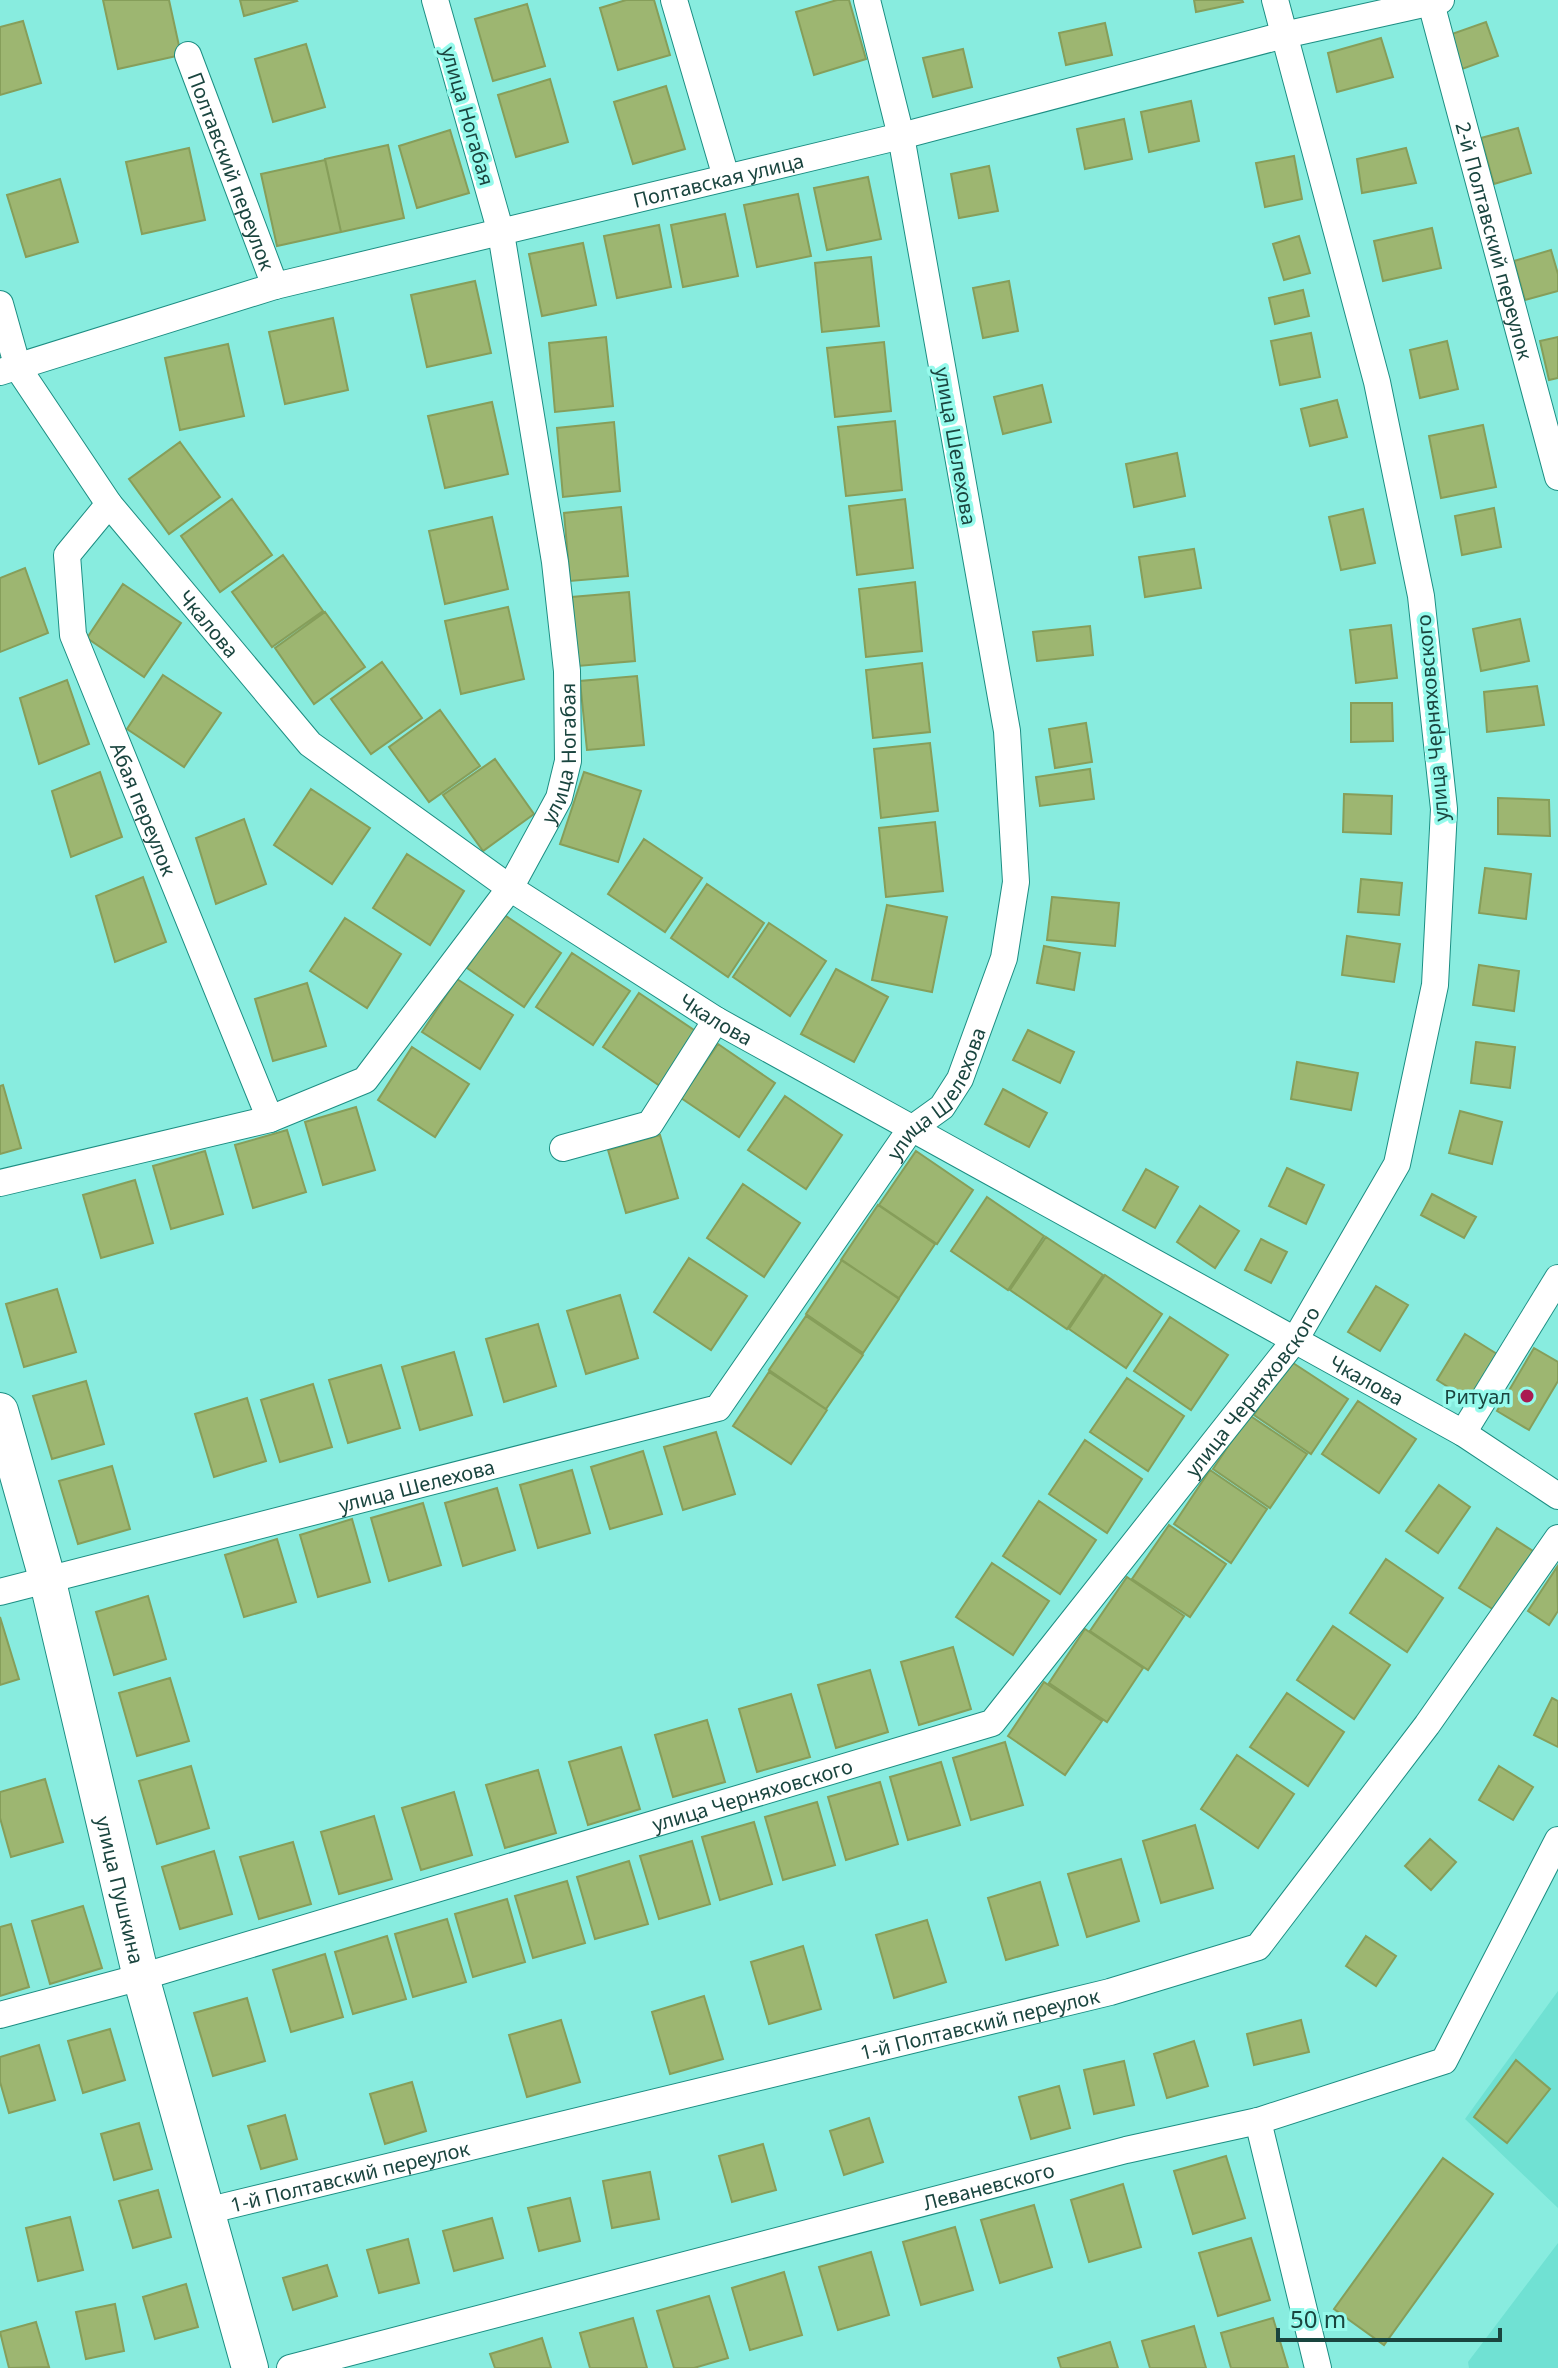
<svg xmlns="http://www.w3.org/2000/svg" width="1558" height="2368" font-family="'Noto Sans',sans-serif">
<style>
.built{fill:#70e1d3}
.building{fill:#9db671;stroke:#869e5a;stroke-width:2}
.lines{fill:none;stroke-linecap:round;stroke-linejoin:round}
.street-casing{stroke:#1c8e83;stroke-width:28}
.secondary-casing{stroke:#1c8e83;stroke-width:38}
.street{stroke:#fff;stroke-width:26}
.secondary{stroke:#fff;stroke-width:36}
.poi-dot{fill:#aa1951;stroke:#96faec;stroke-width:3}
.labels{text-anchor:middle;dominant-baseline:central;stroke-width:7;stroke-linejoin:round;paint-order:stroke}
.street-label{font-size:20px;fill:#1a453f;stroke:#96faec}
.poi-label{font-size:20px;fill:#1a453f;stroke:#96faec;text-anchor:end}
</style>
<rect width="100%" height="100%" fill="#88ecdf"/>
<!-- built -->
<path class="built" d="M1558 1991V2208L1465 2119Z
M1558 2243V2368H1469L1468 2362Z"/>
<!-- building -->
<path class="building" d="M103 0H169L181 55 118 69Z
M240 0H296L297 1 244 16Z
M626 0H654L670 55 618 70 600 8Z
M837 0H849L866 59 814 75 796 12Z
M1194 0H1242L1243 2 1196 12Z
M527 4 545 66 493 81 475 19Z
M23 21 41 83 0 95V27Z
M1486 22 1498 56 1462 69 1449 35Z
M1105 23 1112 55 1066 65 1059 33Z
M1381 38 1393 77 1337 92 1328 53Z
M306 44 325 107 273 122 255 59Z
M963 49 972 87 933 97 923 58Z
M550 79 568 142 516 157 498 95Z
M666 86 685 149 633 164 614 102Z
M1191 101 1199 141 1149 152 1141 112Z
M1124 119 1132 159 1085 169 1077 129Z
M1518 128 1531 173 1494 184 1481 138Z
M450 130 469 193 417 208 399 146Z
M388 145 404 218 341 232 325 159Z
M189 148 205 220 142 234 126 162Z
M1406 148 1416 183 1362 193 1357 159Z
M1294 156 1302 199 1265 207 1256 163Z
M325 160 341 232 277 246 261 174Z
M989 166 998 211 959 218 951 174Z
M868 177 881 239 827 250 814 188Z
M60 179 78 242 26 257 7 195Z
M798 194 811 256 757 267 744 205Z
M725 214 738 276 683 287 671 225Z
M659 225 671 287 617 298 604 236Z
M1432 228 1441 268 1383 281 1374 241Z
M1299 236 1310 273 1284 280 1273 244Z
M583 243 596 305 542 316 529 254Z
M1551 250 1558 274V291L1525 300 1514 261Z
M871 257 879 326 822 332 815 263Z
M475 281 491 353 427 367 411 295Z
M1009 281 1018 331 983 338 973 288Z
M1303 290 1309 316 1275 324 1269 298Z
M333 318 348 390 285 404 269 332Z
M1311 333 1320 377 1280 385 1271 341Z
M606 337 613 406 555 412 549 343Z
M1558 337V378L1549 380 1540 341Z
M1447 341 1458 389 1420 398 1410 350Z
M884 342 891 411 835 417 827 348Z
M228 344 244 416 180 430 165 358Z
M1042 385 1051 422 1003 434 994 397Z
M1337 400 1347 437 1310 446 1301 409Z
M492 402 508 474 445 488 428 416Z
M895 421 902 490 846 496 838 427Z
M614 422 620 491 563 497 557 428Z
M1483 425 1496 487 1441 498 1429 436Z
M180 442 220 497 169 534 129 479Z
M1177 453 1185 496 1134 507 1126 464Z
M232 499 272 555 220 592 181 536Z
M905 499 913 568 857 575 849 506Z
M621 507 628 576 570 581 564 513Z
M1494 508 1501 547 1462 555 1455 516Z
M1363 509 1375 563 1341 570 1329 517Z
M492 517 508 589 445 604 429 531Z
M1194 549 1201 588 1145 597 1139 557Z
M283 555 323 611 272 647 232 592Z
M25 568 48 633 0 652V578Z
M915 582 922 651 866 657 859 589Z
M123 584 181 623 144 677 87 638Z
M629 592 635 661 578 666 572 597Z
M508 607 524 679 461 694 445 621Z
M325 612 365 667 314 704 275 648Z
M1520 619 1529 661 1481 671 1473 629Z
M1391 625 1397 678 1356 683 1350 630Z
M1090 626 1093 655 1037 661 1033 632Z
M382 662 422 718 371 754 331 699Z
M922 663 930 732 873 738 866 670Z
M163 675 221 713 184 767 127 729Z
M637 676 644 745 587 750 580 681Z
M67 680 89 744 39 764 20 698Z
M1537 686 1544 725 1487 732 1484 692Z
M1351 703H1392L1393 741 1351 742Z
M440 710 480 766 429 802 389 747Z
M1086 723 1092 762 1055 768 1049 729Z
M930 743 938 811 881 818 874 749Z
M495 759 534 814 483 851 443 795Z
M1090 769 1094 799 1040 806 1036 777Z
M100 772 122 837 71 857 52 791Z
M584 772 641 791 618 862 560 844Z
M311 789 370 828 332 884 274 845Z
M1344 794 1392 796 1391 834 1343 832Z
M1498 798 1549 800 1550 836 1498 834Z
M244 819 266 884 216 904 196 838Z
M935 822 943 891 886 897 879 828Z
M644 839 702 878 665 932 608 894Z
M407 854 464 891 430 945 373 908Z
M1485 868 1531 874 1526 919 1479 913Z
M143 877 166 942 115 962 96 896Z
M1361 879 1402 883 1399 915 1358 912Z
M707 884 764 923 728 977 671 938Z
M1052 897 1119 903 1115 946 1047 940Z
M887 905 947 917 932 992 872 980Z
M503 914 561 953 524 1007 467 968Z
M345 918 401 954 367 1008 310 971Z
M769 923 826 961 790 1016 733 977Z
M1347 936 1400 944 1394 982 1342 975Z
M1044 946 1080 953 1074 990 1037 983Z
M572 953 630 991 593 1045 536 1007Z
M1479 965 1519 971 1514 1011 1473 1005Z
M836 969 888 997 854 1062 801 1034Z
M457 979 513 1015 480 1069 422 1032Z
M307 983 326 1046 273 1061 255 999Z
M639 993 697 1032 660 1086 603 1047Z
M1028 1030 1074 1052 1060 1083 1013 1060Z
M1476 1042 1515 1047 1510 1088 1471 1083Z
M718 1044 775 1083 739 1137 681 1098Z
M412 1047 469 1084 435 1137 378 1100Z
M1297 1062 1358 1073 1351 1110 1291 1099Z
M3 1085 21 1148 0 1154V1086Z
M1003 1089 1047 1113 1029 1147 985 1124Z
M785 1096 842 1135 806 1189 748 1150Z
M356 1107 375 1170 323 1185 305 1122Z
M1460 1111 1502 1122 1492 1164 1449 1153Z
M287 1130 306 1192 253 1208 235 1145Z
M660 1135 678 1198 626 1213 608 1150Z
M205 1151 223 1214 171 1229 153 1166Z
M916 1151 973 1190 937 1244 879 1205Z
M1287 1168 1324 1185 1306 1224 1269 1206Z
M1146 1169 1178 1187 1155 1228 1123 1210Z
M135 1180 153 1243 101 1258 83 1195Z
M743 1184 800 1223 764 1277 707 1238Z
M1432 1194 1476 1217 1464 1238 1421 1215Z
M987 1197 1044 1236 1008 1290 951 1251Z
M878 1205 935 1244 899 1298 841 1260Z
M1200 1206 1239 1231 1215 1268 1177 1242Z
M1046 1237 1103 1275 1067 1329 1010 1290Z
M1261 1239 1287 1252 1271 1283 1245 1270Z
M689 1258 747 1296 711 1350 654 1312Z
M842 1260 899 1299 863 1353 806 1314Z
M1105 1275 1162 1314 1126 1368 1069 1329Z
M1376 1286 1408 1305 1380 1351 1348 1332Z
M57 1289 76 1352 24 1367 6 1304Z
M620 1295 638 1358 586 1374 567 1311Z
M806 1316 863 1355 826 1409 769 1370Z
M1170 1317 1228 1355 1191 1410 1134 1371Z
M538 1324 556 1386 504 1402 486 1339Z
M1465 1334 1497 1354 1469 1400 1437 1380Z
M1534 1348 1558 1362V1381L1529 1430 1497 1411Z
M454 1352 472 1415 420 1430 402 1367Z
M1290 1361 1348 1399 1311 1454 1254 1415Z
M381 1365 400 1428 348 1443 329 1380Z
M769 1372 827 1410 791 1464 733 1426Z
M1127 1378 1184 1416 1148 1471 1090 1432Z
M86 1381 104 1444 52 1459 33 1396Z
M313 1384 332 1447 280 1462 261 1400Z
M247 1398 266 1461 214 1477 195 1414Z
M1358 1401 1416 1439 1379 1493 1322 1454Z
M1249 1415 1307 1454 1270 1508 1213 1469Z
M716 1432 735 1494 683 1510 664 1447Z
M1085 1440 1142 1479 1107 1533 1049 1494Z
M643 1451 662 1514 610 1529 591 1467Z
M112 1466 130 1529 78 1544 59 1481Z
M572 1470 590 1533 538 1548 520 1485Z
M1210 1470 1267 1509 1231 1563 1174 1524Z
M1439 1485 1470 1507 1438 1553 1406 1531Z
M497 1488 515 1550 463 1566 445 1503Z
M1039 1501 1096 1540 1060 1594 1003 1556Z
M423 1503 441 1565 389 1581 371 1518Z
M352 1519 370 1582 318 1597 300 1535Z
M1169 1525 1226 1564 1190 1617 1132 1579Z
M1497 1528 1533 1551 1494 1610 1459 1588Z
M277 1539 296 1602 244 1617 225 1555Z
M1386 1559 1443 1598 1407 1652 1350 1613Z
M992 1563 1049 1601 1013 1655 956 1617Z
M1557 1567 1558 1611 1549 1625 1528 1611Z
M1127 1577 1184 1616 1148 1670 1090 1631Z
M148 1596 166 1659 114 1675 96 1612Z
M0 1617 19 1679 0 1685Z
M1333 1626 1390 1665 1354 1719 1297 1680Z
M1085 1629 1143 1668 1107 1722 1049 1683Z
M953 1647 971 1709 919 1725 901 1662Z
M870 1670 888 1732 836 1748 818 1685Z
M170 1678 189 1741 137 1756 119 1693Z
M1044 1682 1102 1721 1065 1775 1008 1736Z
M1287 1693 1344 1732 1308 1786 1250 1747Z
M791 1694 810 1757 757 1772 739 1709Z
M1552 1698 1558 1701V1747L1534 1735Z
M707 1720 725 1782 673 1797 655 1735Z
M1005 1742 1023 1805 971 1820 953 1758Z
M621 1747 640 1809 588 1825 569 1762Z
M1237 1755 1294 1794 1258 1848 1201 1809Z
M941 1762 960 1825 908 1840 890 1777Z
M191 1766 209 1828 157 1844 139 1781Z
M1499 1766 1533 1787 1513 1820 1479 1800Z
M538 1770 556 1833 505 1848 486 1785Z
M45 1779 63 1842 11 1857 0 1818V1792Z
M880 1782 898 1844 846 1860 828 1797Z
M454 1792 472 1855 421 1870 402 1808Z
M817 1802 835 1865 783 1880 765 1817Z
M374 1816 392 1879 339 1894 321 1832Z
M754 1822 772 1884 720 1900 702 1837Z
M1195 1825 1213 1888 1161 1903 1143 1841Z
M1430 1839 1456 1862 1431 1890 1405 1866Z
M692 1841 710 1904 659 1919 640 1856Z
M293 1842 311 1904 259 1919 240 1857Z
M214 1851 232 1914 180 1929 162 1867Z
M1121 1859 1139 1921 1087 1937 1068 1874Z
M629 1861 648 1924 595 1939 577 1877Z
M567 1881 585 1943 533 1958 515 1896Z
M1040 1882 1058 1945 1006 1960 988 1898Z
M507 1899 525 1962 473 1977 455 1914Z
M83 1906 102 1968 50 1984 32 1921Z
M447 1919 466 1982 413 1997 395 1934Z
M927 1920 946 1982 894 1998 876 1935Z
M11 1924 29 1987 0 1996V1927Z
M387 1936 406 1999 353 2014 335 1952Z
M1366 1936 1396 1956 1376 1986 1346 1966Z
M803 1946 821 2009 769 2024 751 1962Z
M325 1954 343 2017 291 2032 273 1970Z
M704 1996 723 2059 670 2074 652 2012Z
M247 1998 265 2061 213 2076 194 2013Z
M561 2020 580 2082 527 2097 509 2035Z
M1301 2020 1309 2052 1254 2065 1247 2034Z
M110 2029 125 2080 83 2093 68 2041Z
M1194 2041 1208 2086 1167 2098 1154 2054Z
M39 2045 55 2100 9 2113 0 2082V2057Z
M1516 2060 1550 2089 1507 2143 1474 2117Z
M1124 2061 1134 2105 1094 2114 1084 2070Z
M412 2082 426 2131 385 2144 370 2094Z
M1059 2086 1070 2128 1031 2139 1019 2097Z
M285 2115 297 2159 261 2169 248 2126Z
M869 2118 883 2162 844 2175 830 2131Z
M139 2123 152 2169 114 2180 101 2134Z
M763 2144 776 2190 732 2202 719 2156Z
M1226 2156 1245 2218 1193 2234 1174 2171Z
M1443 2158 1493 2194 1384 2345 1334 2309Z
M650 2172 659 2219 612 2228 603 2181Z
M1123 2184 1141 2247 1089 2262 1071 2200Z
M158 2190 171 2237 133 2248 119 2201Z
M570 2198 580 2241 539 2251 528 2208Z
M1034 2205 1052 2267 1000 2283 981 2220Z
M70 2217 83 2270 38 2281 26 2228Z
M492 2218 503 2258 454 2271 443 2231Z
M955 2227 973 2290 921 2305 903 2242Z
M1251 2238 1270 2300 1218 2316 1199 2253Z
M408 2239 419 2283 379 2293 367 2250Z
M871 2252 889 2315 838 2330 819 2267Z
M327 2265 337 2296 293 2310 283 2278Z
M784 2272 802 2335 750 2350 732 2288Z
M186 2284 198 2327 155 2339 143 2297Z
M709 2296 728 2358 694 2368H674L657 2311Z
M115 2304 124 2351 86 2359 76 2312Z
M633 2318 647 2368H590L580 2333Z
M1273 2318 1288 2368H1231L1221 2333Z
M36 2322 49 2367 9 2368 0 2332Z
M1194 2326 1206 2368H1150L1142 2341Z
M542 2338 551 2368H495L490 2354Z
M1110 2342 1118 2368H1061L1058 2358Z"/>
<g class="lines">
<defs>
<g id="street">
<path d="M674 0 726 177"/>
<path id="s1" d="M1431 3 1558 477"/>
<path id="s2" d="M188 55 275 286"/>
<path id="s3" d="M0 304 18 368 109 504 310 744 510 888 716 1020 1463 1433 1558 1496"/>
<path id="s4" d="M0 372 275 286 901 136 1284 35 1441 0"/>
<path id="s5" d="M109 504 67 555 73 635 270 1119"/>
<path d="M563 1148 650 1124 716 1020"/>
<path id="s6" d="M0 1183 270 1119 365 1080 510 888 559 798 568 761 567 671 555 562 501 233 435 0"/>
<path d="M1463 1433 1558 1278"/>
<path id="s7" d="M0 1592 718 1408 910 1130 942 1107 960 1079 1004 958 1016 882 1007 731 901 136 867 0"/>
<path id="s8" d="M0 2015 141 1977 992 1723 1295 1340 1397 1164 1435 985 1444 809 1421 596 1377 382 1275 0"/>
<path d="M1258 2121 1318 2368"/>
<path id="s9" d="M206 2211 1110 1992 1258 1947 1427 1725 1558 1538"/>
<path id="s10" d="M290 2368 1126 2150 1258 2121 1444 2061 1558 1840"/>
</g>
<g id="secondary">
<path id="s11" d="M0 1411 47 1578 141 1977 250 2368"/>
</g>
</defs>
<!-- street casing -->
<use href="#street" class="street-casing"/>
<!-- secondary casing -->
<use href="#secondary" class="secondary-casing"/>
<!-- street -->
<use href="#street" class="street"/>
<!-- secondary -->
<use href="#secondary" class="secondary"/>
</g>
<!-- markers -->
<circle class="poi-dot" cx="1527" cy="1396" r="8"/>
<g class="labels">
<!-- street labels -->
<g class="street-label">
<text transform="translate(468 116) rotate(74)">улица Ногабая</text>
<text stroke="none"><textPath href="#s2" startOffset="124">Полтавский переулок</textPath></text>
<text stroke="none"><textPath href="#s4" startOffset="744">Полтавская улица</textPath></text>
<text stroke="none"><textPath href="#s1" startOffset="246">2-й Полтавский переулок</textPath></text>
<text transform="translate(956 446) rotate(80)">улица Шелехова</text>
<text stroke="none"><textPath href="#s3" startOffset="386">Чкалова</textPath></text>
<text transform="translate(1432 718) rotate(-95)">улица Черняховского</text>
<text stroke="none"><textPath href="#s6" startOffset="768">улица Ногабая</textPath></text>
<text stroke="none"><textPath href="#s5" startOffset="334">Абая переулок</textPath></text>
<text stroke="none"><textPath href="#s3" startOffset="1034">Чкалова</textPath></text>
<text stroke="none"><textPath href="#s7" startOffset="1126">улица Шелехова</textPath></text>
<text stroke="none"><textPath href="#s3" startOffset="1778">Чкалова</textPath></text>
<text stroke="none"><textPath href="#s8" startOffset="1456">улица Черняховского</textPath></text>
<text stroke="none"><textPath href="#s7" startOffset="430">улица Шелехова</textPath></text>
<text stroke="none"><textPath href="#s8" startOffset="784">улица Черняховского</textPath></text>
<text stroke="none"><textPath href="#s11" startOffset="494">улица Пушкина</textPath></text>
<text stroke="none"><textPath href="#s9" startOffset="796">1-й Полтавский переулок</textPath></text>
<text stroke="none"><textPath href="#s9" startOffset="148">1-й Полтавский переулок</textPath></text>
<text stroke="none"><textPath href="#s10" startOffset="722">Леваневского</textPath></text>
</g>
<!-- poi labels -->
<g class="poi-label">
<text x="1511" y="1396">Ритуал</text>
</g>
</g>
<!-- scale -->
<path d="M1278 2328v12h222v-12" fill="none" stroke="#1a453f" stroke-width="4"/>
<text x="1290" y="2328" font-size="24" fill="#1a453f" stroke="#96faec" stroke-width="6" paint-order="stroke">50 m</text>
</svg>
